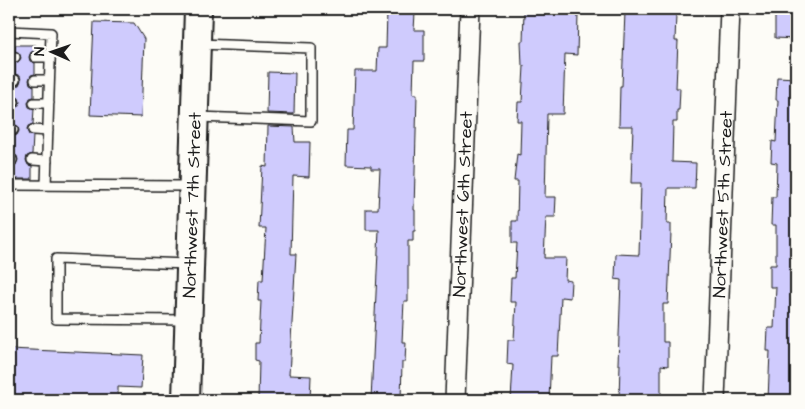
<svg xmlns="http://www.w3.org/2000/svg" width="805" height="409" font-family="'Architects Daughter',sans-serif">
<style>
.building{fill:#cfcbfd;stroke:#1c1c1c}
.lines{fill:none;stroke-linecap:round;stroke-linejoin:round}
.service-casing{stroke:#1c1c1c;stroke-width:12}
.minor-casing{stroke:#1c1c1c;stroke-width:22}
.secondary-casing{stroke:#1c1c1c;stroke-width:30}
.service{stroke:#fdfcf7;stroke-width:9}
.minor{stroke:#fdfcf7;stroke-width:19}
.secondary{stroke:#fdfcf7;stroke-width:26}
.labels{text-anchor:middle;dominant-baseline:central;stroke-width:4.5;stroke-linejoin:round;paint-order:stroke}
.street-label{font-size:18px;fill:#1c1c1c;stroke:#fdfcf7}
</style>
<rect width="100%" height="100%" fill="#fdfcf7"/>
<filter id="ink" filterUnits="userSpaceOnUse"><feTurbulence type="fractalNoise" baseFrequency=".02" numOctaves="2"/><feDisplacementMap in="SourceGraphic" scale="10" xChannelSelector="R" yChannelSelector="G"/><feConvolveMatrix kernelMatrix="1 2 1 2 8 2 1 2 1" color-interpolation-filters="sRGB"/></filter>
<g filter="url(#ink)">
<!-- building -->
<path class="building" d="M775 9H796V39L775 38Z
M387 12 415 13 414 30H424V61H414L413 94H417L414 210H415V231H413V241H408V301H404L402 342H406L405 362H402L401 400H371L379 230H366V209H378L380 169H371V166L346 165 347 130H353L355 71H377L378 48H386Z
M524 12 578 14 577 55 565 54 563 114H547L545 197H556L555 217H546L544 258H566L565 280 571 281 570 298 561 297 558 356H551L549 400H511L513 365 507 364 508 340H514L516 302H510L511 278H515L517 243H512V221H517L518 181H514L517 154 520 155 521 121H517L518 102H522L524 66H522L521 41H523Z
M625 12 676 14 675 41H678L676 88H680L679 110H677V122H673L672 162 696 163 695 188H668L667 224H671V233L668 304H663V342H668V366L661 365V400H619L620 364H618L621 280 615 279 616 254 639 255 641 183H631L633 126H619L620 86H622Z
M94 22 134 23 144 39 141 117 90 115Z
M15 45H36V51L31 52 29 57 30 61 35 63V74L31 75 29 80 30 84 34 86V97L30 98 28 103 29 107 34 109 33 124 28 126 27 130 29 135 33 136 32 154 27 156 26 160 28 165 32 166V179H11L12 166 16 165 18 160 17 156 12 154 13 136 17 135 19 131 18 126 13 124 14 108 18 107 20 102 19 98 14 96V86L19 85 21 80 20 76 15 74V63L19 61 21 58 19 53 15 51Z
M268 72 295 73 294 114 267 113Z
M777 77 796 78V400H768L770 351H767L768 328H774L776 287H770V265H776V225H771L772 197H776L777 163 771 162 772 141 776 142 778 100H776Z
M268 126 294 127 295 142H310L309 177 293 176 291 254H296L289 375 311 376 310 400H258L259 361 255 360V343H259L261 301H258L259 280H263L266 228H259L260 208 262 166 267 167Z
M9 349 143 355 141 388 118 387V400H40V397L9 396Z"/>
<g class="lines">
<defs>
<path id="service" d="M9 31 51 33 46 185
M9 56 15 57
M35 57H50
M9 80H15
M35 80H49
M9 102H14
M34 103H49
M197 117 311 121V48L198 44
M9 129 13 130
M33 130 48 131
M9 160H12
M32 160 47 161
M9 185 189 186
M186 320 56 319V259L187 264"/>
<g id="minor">
<path id="s1" d="M455 400 470 9"/>
<path id="s2" d="M715 400 730 9"/>
</g>
<g id="secondary">
<path id="s3" d="M186 400 198 9"/>
</g>
</defs>
<!-- service casing -->
<use href="#service" class="service-casing"/>
<!-- minor casing -->
<use href="#minor" class="minor-casing"/>
<!-- secondary casing -->
<use href="#secondary" class="secondary-casing"/>
<!-- service -->
<use href="#service" class="service"/>
<!-- minor -->
<use href="#minor" class="minor"/>
<!-- secondary -->
<use href="#secondary" class="secondary"/>
</g>
</g>
<g class="labels">
<!-- street labels -->
<g class="street-label">
<text stroke="none"><textPath href="#s1" startOffset="196">Northwest 6th Street</textPath></text>
<text stroke="none"><textPath href="#s2" startOffset="196">Northwest 5th Street</textPath></text>
<text stroke="none"><textPath href="#s3" startOffset="195">Northwest 7th Street</textPath></text>
</g>
</g>
<!-- margin -->
<rect width="805" height="409" fill="none" stroke="#fdfcf7" stroke-width="30"/>
<rect x="15" y="15" width="775" height="379" fill="none" stroke="#1c1c1c" stroke-width="2" filter="url(#ink)"/>
<!-- north arrow -->
<g transform="translate(52 52) rotate(272)" stroke="#fdfcf7" stroke-width="4" paint-order="stroke">
<path d="M0-4L9 19L0 12L-9 19Z" fill="#1c1c1c"/>
<text y="-8" font-size="14" font-weight="bold" text-anchor="middle" fill="#1c1c1c">N</text>
</g>
</svg>
